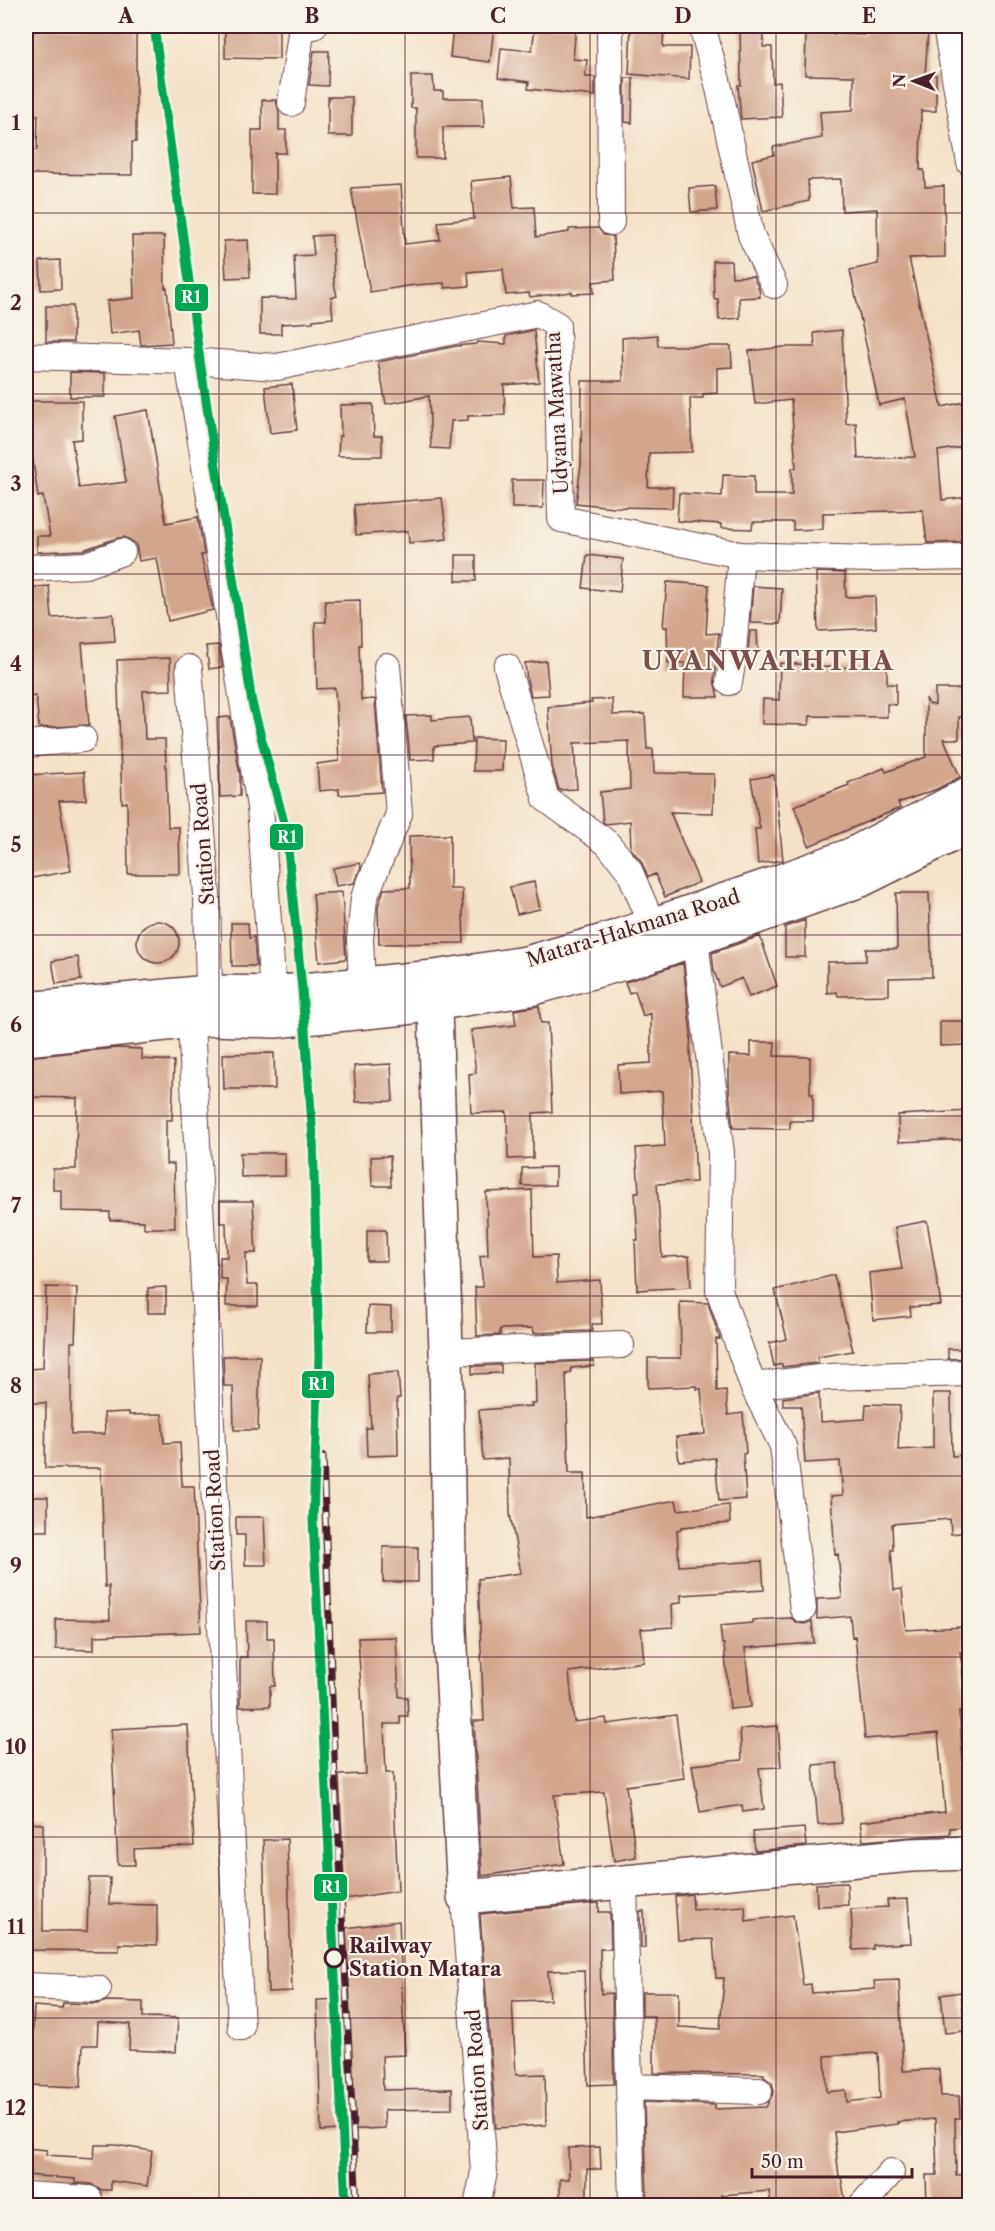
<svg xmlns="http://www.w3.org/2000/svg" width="995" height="2231" font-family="'Libre Caslon Text',serif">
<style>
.building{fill:#d2a58d;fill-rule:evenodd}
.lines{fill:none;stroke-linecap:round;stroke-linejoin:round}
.street-casing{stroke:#643c43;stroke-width:28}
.primary-casing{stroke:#643c43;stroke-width:36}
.street{stroke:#fff;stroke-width:26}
.primary{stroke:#fff;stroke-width:33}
.rail-casing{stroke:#4a1f2b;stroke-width:7}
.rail{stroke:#f7f3e8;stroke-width:4.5;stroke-dasharray:14;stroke-linecap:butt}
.rail-1-casing{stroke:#f7f3e8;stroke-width:14}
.rail-1{stroke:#00a651;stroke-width:9}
.grid{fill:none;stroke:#4a1f2b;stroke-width:1.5;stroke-opacity:0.55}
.stop-dot{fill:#f7f3e8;stroke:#4a1f2b;stroke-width:3}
.labels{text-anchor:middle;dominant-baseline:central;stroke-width:4.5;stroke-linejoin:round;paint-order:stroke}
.street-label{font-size:20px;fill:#4a1f2b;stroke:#f7f3e8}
.stop-label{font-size:20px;font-weight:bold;fill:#4a1f2b;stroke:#f7f3e8;text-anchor:start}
.district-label{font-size:26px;font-weight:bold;letter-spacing:1.5px;fill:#7a4e4d;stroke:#f7f3e8}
.line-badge{stroke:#f7f3e8;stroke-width:2}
.badge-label{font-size:16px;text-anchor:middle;font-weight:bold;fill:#fff}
.neatline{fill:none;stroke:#4a1f2b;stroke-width:2}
.grid-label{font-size:20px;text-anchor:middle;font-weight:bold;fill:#4a1f2b}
</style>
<rect width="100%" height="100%" fill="#f7f3e8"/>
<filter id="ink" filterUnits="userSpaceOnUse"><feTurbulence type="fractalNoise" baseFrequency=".0167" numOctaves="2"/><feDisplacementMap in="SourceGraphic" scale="12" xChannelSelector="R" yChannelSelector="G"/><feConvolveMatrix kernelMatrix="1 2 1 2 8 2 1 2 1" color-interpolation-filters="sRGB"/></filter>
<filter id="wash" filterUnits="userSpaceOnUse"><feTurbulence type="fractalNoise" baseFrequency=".008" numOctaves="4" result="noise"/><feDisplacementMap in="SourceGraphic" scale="24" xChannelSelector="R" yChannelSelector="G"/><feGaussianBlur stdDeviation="1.35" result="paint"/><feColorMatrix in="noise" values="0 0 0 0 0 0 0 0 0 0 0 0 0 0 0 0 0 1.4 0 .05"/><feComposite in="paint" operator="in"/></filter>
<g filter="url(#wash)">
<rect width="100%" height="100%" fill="#f4e2c8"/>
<g id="blocks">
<!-- building -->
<path class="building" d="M26 26H136V142H132V175L26 174V150H37L38 115H26Z
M225 26H279V59L225 58Z
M453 26H494L490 62 450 57Z
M535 26H576L573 59 587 60 585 77H595V96L528 89 529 82 498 78 501 48 532 51Z
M631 26H664L663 47H690L689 79 629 74Z
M740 26H765L763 47H772L773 83 780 82 782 117 741 119 738 85H741Z
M864 31 928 32 925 75H936V111H921L920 170H924L925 187 944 186 945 257 909 258 942 407 969 401V446L938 451 942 500 969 497V542L927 543 923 510 823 513V529L793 530V522H753L752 529 721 528V524L677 521 679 493 722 496 723 475 754 476V495H792V468H796L791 400 755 404 749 351 784 347H815L814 333 842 330 846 424 856 423 858 459 915 457 905 399 879 405 850 270 878 264 877 209 842 211 841 179 808 180 809 201 763 211 752 160 774 155 773 147 822 138 820 112 853 110 854 76 805 75 806 33 864 35Z
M314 51H329L328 86 309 85Z
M411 76H433L434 91H443V98H483L484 127H443V158H416V108H411Z
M625 78H633L632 123 625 122Z
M328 97H352V136H328Z
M262 100H276L279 111V130H286V153H275V194H252V130H262Z
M511 177 514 208 534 207 536 237 569 232V229L598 228 604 235 613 236 615 280 593 282 594 293 572 294V292L530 297 529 293 506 295 503 269 468 272 469 286 445 288 444 283 414 285 370 292 351 188 401 185 405 244 440 240 438 222 474 219 471 181Z
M715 186 717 210 691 212 689 188Z
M332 235 334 283 337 296 331 298 333 318 313 320V322L281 324V334H260V298L296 299 294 256 314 255 312 236Z
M132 236H164L165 288H167L172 343 141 345 139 330 110 334 107 301 134 298Z
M248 240 250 277 226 278 224 241Z
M60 260 61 289 41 290 40 261Z
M713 261H731L732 277 753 276 759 289 760 297 739 298 740 318 719 320 718 299H714Z
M46 306H73V342H46Z
M534 330 539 382 504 385 505 415 468 416V420L451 421 449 449 431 448 429 396 386 404 378 362 456 346 476 344 477 342 506 344V336Z
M657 335 658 346H731L732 367 717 368V393L703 394V398H690L692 452 649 453 648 487H673L672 508 613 507 576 503 581 465 582 381H623L622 338Z
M70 372 105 373V397H70Z
M292 384 297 430 270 433 265 387Z
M26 401H82V439L72 440 79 488 126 482 115 416 148 410 166 523 198 517 204 555H201L213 610 168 621 157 558 139 561 136 544 125 537 117 538 83 550 37 552V536H50L43 496 38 497 30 439H26Z
M373 404 374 436H382V456H338L339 436H341L340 405Z
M512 480H544L543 508H512Z
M442 498 447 539 409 543 408 531 356 535 354 505Z
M456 555H476V581H456Z
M587 555 623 559 620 592 583 588Z
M816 572 845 573 846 597 875 596 876 628 818 631Z
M667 582 709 585 706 634 719 633 714 680 718 697H684L685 663H668L667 627H663Z
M49 586 52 618 113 614 115 641 82 643 89 725 39 728 36 696 26 697V588Z
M753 586 782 588 780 624 750 623Z
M360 600 361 645H359L361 700 375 699 382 792 339 795V789L319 791 317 764 339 761 335 688 317 689 315 622H326L325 601Z
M750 631H757L758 651 748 652Z
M219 645 222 667 209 669 206 646Z
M170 658 171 690 143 691 145 739H165L168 827H179L180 874H128L127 802 122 803 117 660Z
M546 661 549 695 531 696 527 680 525 663Z
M780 663 812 665V667L887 668V684H896V705L887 704V717L810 716 809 725 762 724 763 699 779 700Z
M935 689H969V716L959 717V739H944L960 777 937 789 898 803 900 808 809 846 794 806 849 785 848 783 884 768 886 772 926 757V698L929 704 935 705Z
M612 699 613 715 645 714 647 749H653L654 773 714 774 713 813 670 812 699 882 665 897 655 874 648 877 641 861 631 849 630 821 606 824 603 822 600 792 630 789 629 741 574 743 577 789 559 790 552 766 548 707 592 703 591 700Z
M432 715V720L470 717 472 743 434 746V759L410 760 406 716Z
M230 717 240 775V796L220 797 217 718Z
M474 738 503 739 502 771H473Z
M84 772 86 800 59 801 71 871 26 879V775Z
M774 775 783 860 758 864 755 829H760L751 779Z
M450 835V889H462L464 943 379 944 378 906 384 889 410 888 409 836Z
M360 863 361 867 354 883 336 886 333 868Z
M534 882 540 909 517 914 510 887Z
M342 892 346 959 319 962 313 894Z
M896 893H929L932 977 889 978V995L838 996 837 992 827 993V962L866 961V949H897Z
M805 920V957H785V927Z
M137 942a21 21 0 1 1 42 0a21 21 0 1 1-42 0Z
M231 923H248L249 938 254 937 256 966H232Z
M760 936 777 986 749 997 742 978 720 987 714 971 712 953Z
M78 957 81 980 56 984 52 961Z
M683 963 691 1034 690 1049 696 1182 657 1184 662 1257 689 1256 691 1287 637 1290 635 1240H638L635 1192H639L636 1148 665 1146 662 1091 619 1094 618 1065 651 1063V1013L643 1016 635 991 629 993 625 982Z
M539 1006 541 1023H548L552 1112 533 1113V1158L508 1159 507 1112 471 1113 469 1074 476 1073 471 1030 516 1025 514 1010Z
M940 1021H969V1045L940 1046Z
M751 1042H775L774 1056 810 1057V1094H813V1121H790V1129L733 1128 729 1092V1055L751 1056Z
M116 1048 142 1049V1059L174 1061 172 1120H166V1164H174L175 1228H144V1221L110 1220V1212L61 1211V1190H53V1169H76L77 1098 26 1097V1057Z
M274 1053 275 1089H224L223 1054Z
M391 1064 393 1101 356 1102 354 1066Z
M969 1111V1139L899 1142 898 1115Z
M240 1153H285V1176L241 1177Z
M390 1156 391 1186H372L371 1157Z
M555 1167V1185L522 1186V1168Z
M532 1190 534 1257 556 1256 557 1283 600 1280 602 1324H592V1331L534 1333 533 1328 500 1329V1335L477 1336 475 1287H483L480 1256 488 1255 486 1192Z
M220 1201H253L256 1253H246L247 1285H258V1306H226L227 1279H220V1257H227L226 1223H220Z
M927 1221 941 1305 910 1307 911 1316 873 1320 869 1273 902 1269 895 1227Z
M367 1230H386L387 1261H367Z
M834 1275 853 1351 818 1357V1363L782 1367V1364L774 1366 769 1343 787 1339 775 1290Z
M46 1287 77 1288 75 1342H71V1434H105L104 1413 129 1412V1415L162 1414 164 1443 180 1442 182 1486H194L201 1632 94 1636V1650L56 1649V1619L110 1620 109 1586 105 1587 101 1468H45L46 1403H28V1369L43 1368Z
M166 1287V1313H148V1288Z
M680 1302 708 1303 720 1339H716L717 1391 726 1390 728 1415 743 1413 746 1453 743 1454 746 1499 719 1501 715 1458 679 1461 676 1437 705 1434 701 1389H697V1386L648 1388V1358H681Z
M368 1306 391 1307V1332H367Z
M948 1349H969V1358L948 1359Z
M223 1356H260L258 1430H234L233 1386H224Z
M594 1361V1366L571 1368V1373L566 1374 569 1473H585L586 1517 676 1500 678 1510 729 1505 730 1523 681 1527V1529L677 1530 679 1566 762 1561 764 1590 681 1595V1603L672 1604 673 1627 641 1629 644 1662 569 1672 574 1722 606 1718 607 1724 676 1715 684 1778 626 1786 636 1857 614 1861 604 1792 554 1795 564 1864 482 1876 474 1721H484L478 1579 521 1573 510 1514 509 1458 483 1460 479 1410 532 1406 531 1403H536L535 1363Z
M501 1365V1373L472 1374V1366Z
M398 1372 400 1398H397L398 1455 367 1456 366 1428H371L368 1374Z
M819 1393 820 1422 865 1419 866 1404 900 1405 898 1450 933 1448V1393H951L952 1456 969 1455V1532L951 1534 950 1519 892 1524 893 1550H891L894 1590 902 1589 906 1630 963 1627 964 1652H960L967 1710 959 1711 963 1761H969V1784L965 1785 969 1826 950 1828V1834L863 1841 860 1822 945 1812 938 1733 865 1739 855 1636 852 1637 850 1616 817 1619V1599L842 1598 838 1554 835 1555 831 1496 843 1495 840 1461 805 1463 801 1406H783V1398Z
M29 1497H48V1531H29Z
M236 1517H264L266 1565H245V1535H236Z
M383 1547H418V1582H383Z
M791 1618 798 1623 805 1624 812 1621 814 1643 745 1648 751 1707 730 1709 724 1644H722L720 1626 752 1623V1620Z
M246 1621H267V1638H274L275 1686H270V1706L240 1707V1657H247Z
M396 1637 399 1697H407L408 1716H400V1724H384L386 1773H393L398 1891 345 1899 339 1775 366 1774 358 1638Z
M188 1725 194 1846 134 1849 135 1865H118L111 1729Z
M778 1726 781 1767 759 1768 764 1809 743 1812 742 1805 700 1812 692 1765 742 1760 740 1729Z
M837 1763 842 1823 818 1825 813 1765Z
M26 1823 43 1824V1931H87L89 1878H110L109 1904 157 1905V1945L119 1944V1951L26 1950Z
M804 1828 806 1846 755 1851 753 1832Z
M287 1839 292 1991 268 1992 263 1840Z
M847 1883 848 1905 817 1906 816 1884Z
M692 1894 693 1910 745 1906 746 1921 793 1915 803 1985 811 1984 812 1993 875 1989 874 1981 899 1980 903 2071 939 2069 941 2096H959L960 2118H955L956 2175 969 2174V2202L954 2203V2205H927L926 2175H937L935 2119 897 2122 898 2124 834 2132 839 2177H841L846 2205H771L769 2191 721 2195V2205H683V2202H647L644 2102 715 2105V2109L766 2107 774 2092 772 2083 764 2077V2074L654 2073V2016H642V1992H679V2027L720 2029 724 1978H716L713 1939 678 1940 675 1896ZM878 2053 880 2098 847 2102 846 2090 827 2092 825 2056Z
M908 1899 911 1943 873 1945V1949L853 1950 851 1909 888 1907 887 1900Z
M599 1903V1912H610L611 1949H600L601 1994 612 1993 614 2084 588 2085 584 1970 548 1971 550 2000 512 2001 516 2075 545 2074 546 2125 496 2128 480 1914Z
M640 1911H644L645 1948H641Z
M399 1921 405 2055 382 2056 383 2090 452 2089V2109L384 2110 385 2128 321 2131 317 2000 350 1999 346 1928Z
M961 1992 965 2031 945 2033 941 1995Z
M107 2001 143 2002V2017L178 2018 176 2052 129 2050 130 2024 98 2022 97 2045H83L81 2087 30 2085 34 2006 62 2008 63 2003 97 2004Z
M95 2145H116L152 2151 147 2186 111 2181V2190H100L91 2184 75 2183V2179L26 2175V2148L47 2150 46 2155 94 2158Z
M600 2147 601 2169H587V2203H560V2179H569L568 2148Z"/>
</g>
</g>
<g filter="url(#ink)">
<use href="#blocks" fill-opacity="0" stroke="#643c43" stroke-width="1.5"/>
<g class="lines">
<defs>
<path id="street" d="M610 26 611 222
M702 26 718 84 751 235 774 285
M946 26 970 163
M291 103 302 26H314
M26 356 188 361 277 367 538 314 557 325 561 519 741 555 870 559 970 557
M188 361 260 807 273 993
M26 568 86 565 122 552
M507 667 546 799 607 843 629 870 652 924
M189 668 207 895 209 992 211 1010
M729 682 732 664 741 555
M26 744 83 739
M695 940 721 1153 719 1290 753 1386 783 1446 803 1609
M362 983 360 939 364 898 399 814 387 666
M190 1002 241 2027
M446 1352 621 1345
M753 1386 828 1377 970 1373
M624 1882 632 2206
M464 1897 484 2172 477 2206
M26 1986 98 1989
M629 2087 759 2091
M26 2195 89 2199
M861 2206 891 2172"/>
<path id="primary" d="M434 977 446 1352 450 1629 464 1897 911 1855 970 1853
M26 1009 209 992 273 993 434 977 526 963 610 939 775 883 853 854 970 793
M26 1039 212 1019 275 1021 406 1008 530 989 639 959 861 880 970 826"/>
</defs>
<!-- street casing -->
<use href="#street" class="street-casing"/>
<!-- primary casing -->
<use href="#primary" class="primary-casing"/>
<!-- street -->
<use href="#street" class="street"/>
<!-- primary -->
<use href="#primary" class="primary"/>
<defs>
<path id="rail" d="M154 26 200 361 252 703 286 830 302 989 313 1138 319 1356 313 1519 339 2050
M323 1456 335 1778 357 2206"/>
</defs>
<!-- rail casing -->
<use href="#rail" class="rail-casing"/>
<!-- rail -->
<use href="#rail" class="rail"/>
<defs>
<path id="rail-1" d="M154 26 200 361 252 703 286 830 302 989 313 1138 319 1356 313 1519 346 2206"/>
</defs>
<!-- rail-1 casing -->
<use href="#rail-1" class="rail-1-casing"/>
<!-- rail-1 -->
<use href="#rail-1" class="rail-1"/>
</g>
</g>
<!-- grid -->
<path class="grid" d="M219 26V2206M405 26V2206M590 26V2206M776 26V2206M26 213H970M26 394H970M26 574H970M26 755H970M26 935H970M26 1116H970M26 1296H970M26 1476H970M26 1657H970M26 1837H970M26 2018H970"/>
<!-- markers -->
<circle class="stop-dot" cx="334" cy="1958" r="9"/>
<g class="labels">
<!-- street labels -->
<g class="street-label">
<text transform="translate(557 413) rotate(-93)">Udyana Mawatha</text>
<text transform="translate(203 844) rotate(-94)">Station Road</text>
<text transform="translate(633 928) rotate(-17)">Matara-Hakmana Road</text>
<text transform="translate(215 1510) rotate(-93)">Station Road</text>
<text transform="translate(477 2070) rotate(-94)">Station Road</text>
</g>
<!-- stop labels -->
<g class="stop-label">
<text x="349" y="1946">Railway<tspan x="349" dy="23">Station Matara</tspan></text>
</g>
<!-- district labels -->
<g class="district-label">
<text x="768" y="661">UYANWATHTHA</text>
</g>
</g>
<g class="line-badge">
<rect x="174" y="283" width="35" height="29" rx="6" fill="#00a651"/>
<rect x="269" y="823" width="35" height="28" rx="6" fill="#00a651"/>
<rect x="301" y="1370" width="34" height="29" rx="6" fill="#00a651"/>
<rect x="313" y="1873" width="35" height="29" rx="6" fill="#00a651"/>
</g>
<g class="badge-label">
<text x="191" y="303">R1</text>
<text x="287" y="843">R1</text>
<text x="318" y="1390">R1</text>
<text x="331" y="1893">R1</text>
</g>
<!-- margin -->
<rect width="995" height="2231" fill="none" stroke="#f7f3e8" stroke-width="66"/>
<!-- north arrow -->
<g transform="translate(914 81) rotate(271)" stroke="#f7f3e8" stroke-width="4.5" paint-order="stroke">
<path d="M0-4.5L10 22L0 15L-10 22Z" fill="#4a1f2b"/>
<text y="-9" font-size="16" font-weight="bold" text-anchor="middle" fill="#4a1f2b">N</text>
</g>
<!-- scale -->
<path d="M752 2168v9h160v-9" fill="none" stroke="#4a1f2b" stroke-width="3"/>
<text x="761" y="2168" font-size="18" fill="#4a1f2b" stroke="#f7f3e8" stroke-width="4.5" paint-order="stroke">50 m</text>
<rect x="33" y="33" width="929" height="2165" class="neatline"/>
<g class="grid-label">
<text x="126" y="23">A</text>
<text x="312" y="23">B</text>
<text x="498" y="23">C</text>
<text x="683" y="23">D</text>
<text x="869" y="23">E</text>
<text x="16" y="130">1</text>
<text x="16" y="310">2</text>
<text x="16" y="491">3</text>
<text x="16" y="671">4</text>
<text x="16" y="852">5</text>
<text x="16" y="1032">6</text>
<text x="16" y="1213">7</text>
<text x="16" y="1393">8</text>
<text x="16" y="1573">9</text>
<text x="16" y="1754">10</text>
<text x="16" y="1934">11</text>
<text x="16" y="2115">12</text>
</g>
</svg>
